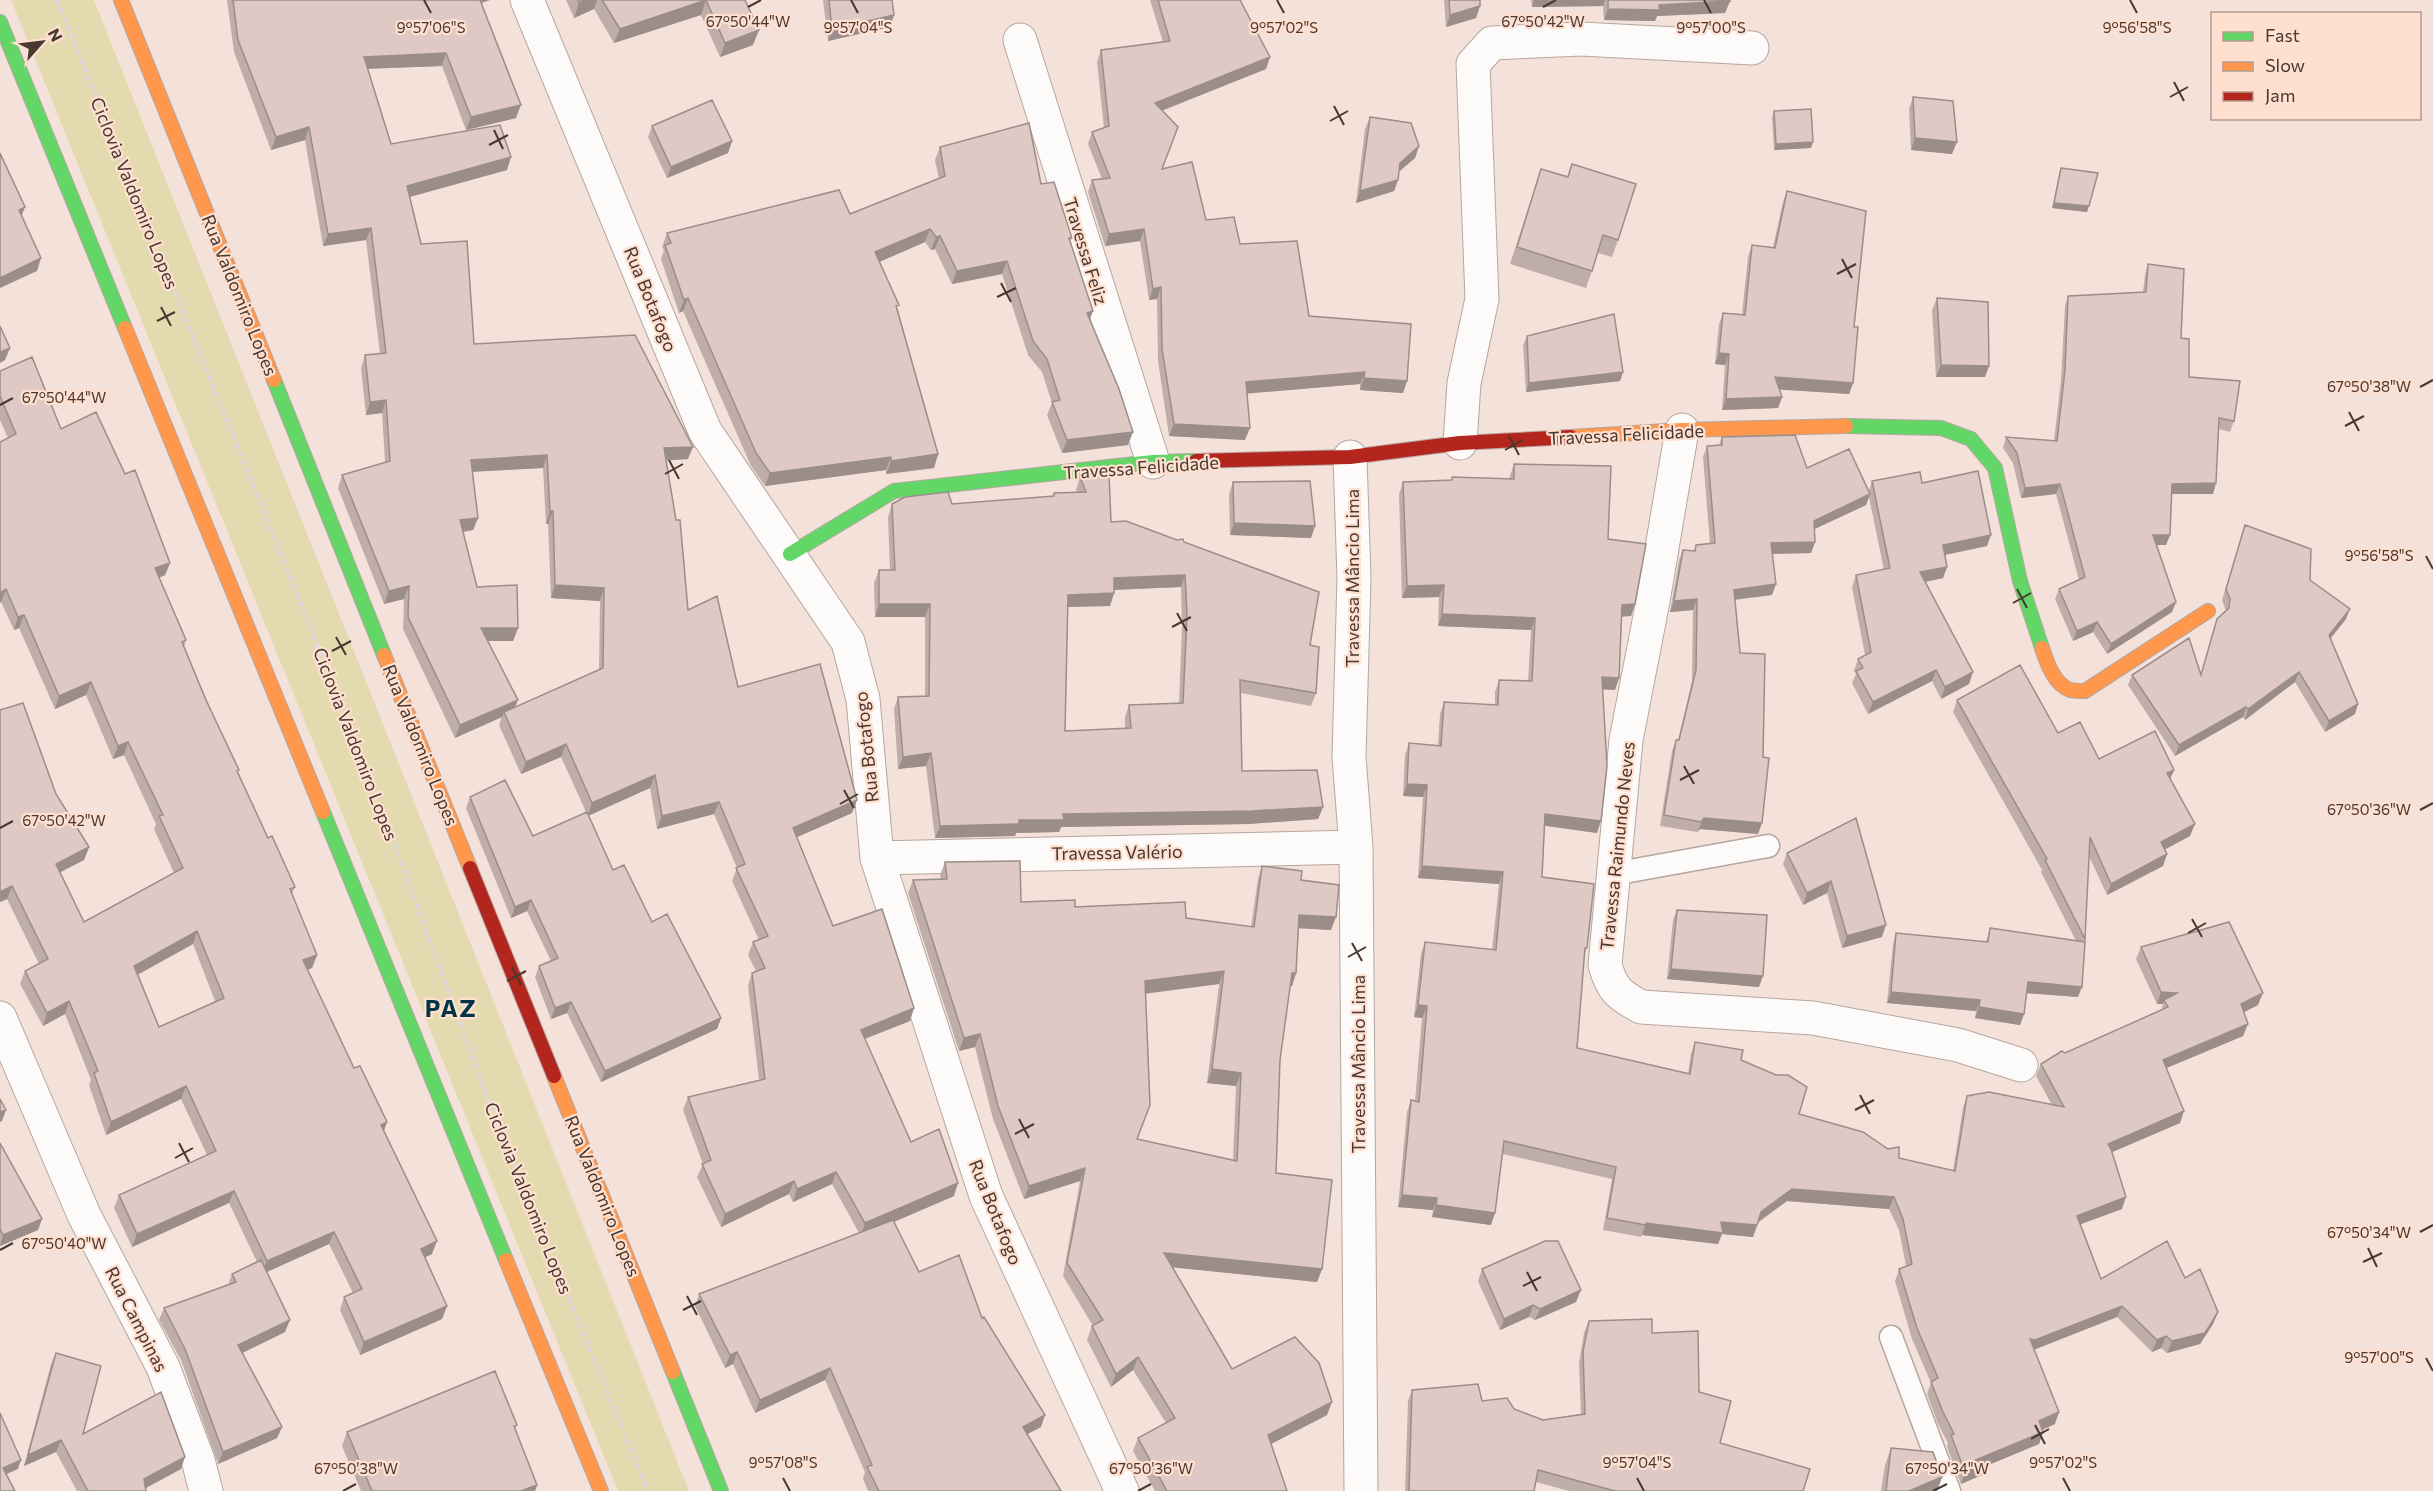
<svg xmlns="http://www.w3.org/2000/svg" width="2433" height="1491" font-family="Commissioner,sans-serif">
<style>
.green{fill:#e3dbaf}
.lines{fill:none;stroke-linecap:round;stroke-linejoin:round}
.lane-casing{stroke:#b5a69f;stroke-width:25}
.street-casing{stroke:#b5a69f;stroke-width:35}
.fast-casing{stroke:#b5a69f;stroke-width:16}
.slow-casing{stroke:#b5a69f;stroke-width:16}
.jam-casing{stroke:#b5a69f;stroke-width:16}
.path{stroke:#ded9d7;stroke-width:4;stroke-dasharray:6 3;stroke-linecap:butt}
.lane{stroke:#fdfbf9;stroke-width:22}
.street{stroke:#fdfbf9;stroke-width:33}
.fast{stroke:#63d668;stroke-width:14}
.slow{stroke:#ff974d;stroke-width:14}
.jam{stroke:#b3261e;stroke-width:14}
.wall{fill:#bfada9;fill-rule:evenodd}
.shaded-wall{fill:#9b8d89}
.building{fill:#dec9c4;stroke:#9b8d89;stroke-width:1.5;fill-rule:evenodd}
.ticks{fill:none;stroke:#473830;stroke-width:2}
.labels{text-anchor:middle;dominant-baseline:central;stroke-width:4.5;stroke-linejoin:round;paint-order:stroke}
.street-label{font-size:18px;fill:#473830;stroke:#ffdfcf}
.district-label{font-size:24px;font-weight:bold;letter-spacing:1.5px;fill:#003447;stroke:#ffdfcf}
.ticks-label{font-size:15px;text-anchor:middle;fill:#473830;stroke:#ffdfcf;stroke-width:4.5;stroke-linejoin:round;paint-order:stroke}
</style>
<rect width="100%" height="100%" fill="#f4e2da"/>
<!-- green -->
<path class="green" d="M11 0H94L689 1491H618Z"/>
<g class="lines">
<defs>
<path id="lane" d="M1613 874 1768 846
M1891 1337 1949 1491"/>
<path id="street" d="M527 0 705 431 848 642 863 699 877 858 986 1196 1122 1491
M1020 40 1153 462
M1682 430 1653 601 1626 740 1605 965C1612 990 1619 995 1641 1007L1813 1018 1958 1045 2021 1065
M1460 443 1464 383 1482 299 1473 64 1492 43 1581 39 1752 48
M1350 457 1354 578 1349 757 1356 847 1361 1491
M877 858 1356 847
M0 1018 84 1215 163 1367 198 1460 206 1491"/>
<path id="fast" d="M0 22 125 328
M274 380 384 655
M1846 426 1941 428 1971 439 1995 468 2020 581 2042 648
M790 554 894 491 1153 462 1196 461
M323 812 506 1260
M673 1372 721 1491"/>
<path id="slow" d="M121 0 274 380
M125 328 323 812
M1571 437 1682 430 1846 426
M2042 648C2047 663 2054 684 2070 690 2074 691 2081 691 2085 691L2208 611
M384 655 470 868
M554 1076 673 1372
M506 1260 601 1491"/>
<path id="jam" d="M1196 461 1350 457 1460 443 1571 437
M470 868 554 1076"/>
</defs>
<!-- lane casing -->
<use href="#lane" class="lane-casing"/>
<!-- street casing -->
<use href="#street" class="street-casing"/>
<!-- fast casing -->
<use href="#fast" class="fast-casing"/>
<!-- slow casing -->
<use href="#slow" class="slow-casing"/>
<!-- jam casing -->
<use href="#jam" class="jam-casing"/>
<!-- path -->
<path class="path" d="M57 0 359 748 495 1118 648 1491"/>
<!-- lane -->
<use href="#lane" class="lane"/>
<!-- street -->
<use href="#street" class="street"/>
<!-- fast -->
<use href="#fast" class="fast"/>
<!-- slow -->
<use href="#slow" class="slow"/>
<!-- jam -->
<use href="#jam" class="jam"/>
</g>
<!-- wall -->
<path class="wall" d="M227 0H490L481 3 516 118 466 130 442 66 367 69 391 144 507 170 410 197 421 244 474 344 688 459 666 460 688 610 738 687 852 813 797 837 833 926 910 1021 865 1039 911 1142 954 1196 894 1222 919 1272 982 1318 1041 1427 1027 1434 1061 1491H868L863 1479 865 1472 825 1380 755 1413 733 1364 725 1368 695 1306 699 1294 859 1233 832 1184 793 1202 789 1194 721 1227 697 1177 703 1164 683 1110 688 1097 759 1080 748 986 752 973 756 971 748 955 753 942 759 940 732 881 737 868 714 814 657 829 650 788 588 815 613 870 652 922 721 1018 717 1029 601 1082 567 1013 551 1019 535 977 539 966 551 961 527 911 511 918 466 808 470 797 533 836 586 812 561 757 521 774 499 725 502 717 455 738 403 629 404 599 384 604 338 488 342 475 385 462 382 413 366 415 361 368 365 355 380 354 366 240 323 246 305 140 271 150 234 52ZM543 468 546 524H548L551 598 600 601 599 670 515 707 488 641H513L518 628 477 587 463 532 473 530 478 518 472 472Z
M566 0H745L753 45 720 57 701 15 614 43 594 9 574 18Z
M823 0H892L890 27 828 41Z
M1150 0H1240L1270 57 1266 69 1162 111V169L1206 220 1240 244 1309 316 1407 381 1403 393 1360 390V384L1247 393 1245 440 1169 436 1158 361 1157 299 1149 300 1140 241 1105 246 1088 192 1092 180 1102 179 1088 144 1092 132 1104 128 1097 62 1101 50 1163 42Z
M1444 0H1480V6L1476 18 1446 27Z
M1531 0H1729L1730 1 1725 13 1657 16 1655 21 1604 20 1603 6 1532 7Z
M1913 97 1952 154 1911 150 1909 109Z
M1774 111 1811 148 1774 150 1772 117Z
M1370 117 1419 146 1415 158 1399 172 1398 180 1394 191 1356 203 1365 129Z
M652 126 732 141 728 153 667 178 648 137Z
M940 147 1041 184 1072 238 1070 242 1090 320 1128 445 1062 453 1047 415 1052 403 1042 372 1028 355 1002 274 952 284 935 249 931 250 925 242 879 262 898 310 938 454 934 468 886 474V470L765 486 751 466 683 311 679 313 661 259 664 250 662 247 667 233 850 214 939 179 935 160Z
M1572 164 1618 240 1612 257 1598 253 1586 288 1510 264 1541 169 1567 177Z
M2061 168 2087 212 2052 208 2059 174Z
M1787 191 1854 327 1853 383 1849 394 1780 389 1782 397 1778 408 1722 410 1725 365 1715 364 1719 324 1723 313 1742 314 1748 257 1752 245 1773 247 1783 202Z
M2148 264 2181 338 2189 377 2234 421 2230 432 2219 429 2213 494H2172L2166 545H2157L2176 602 2172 612 2107 654 2093 632 2073 641 2055 599 2059 589 2079 580 2056 494 2021 498 2013 463 2003 448 2006 437 2054 441 2061 380 2065 306 2068 296 2143 292 2145 275Z
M1937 298 1985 377H1936L1932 310Z
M1527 336 1623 372 1620 381 1526 392 1523 345Z
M0 371 61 429 125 474 170 563 165 575 159 578 186 640 184 647 238 773 268 838 295 887 292 894 317 955 312 968 307 970 354 1068 387 1122 384 1131 432 1254 425 1257 447 1306 442 1319 360 1355 340 1310 344 1297 353 1293 329 1244 267 1272 285 1332 242 1353 282 1427 277 1438 218 1464 181 1360 159 1320 164 1308 228 1285 232 1274 257 1262 229 1203 132 1247 114 1208 119 1195 207 1155 181 1099 106 1135 89 1085 91 1080 65 1014 43 1026 20 984 25 971 39 964 7 899 0 902 56 794 89 847 84 860 60 872 84 922 174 873 154 829 156 824 124 755 113 759 86 695 55 709 19 628 14 630 1 602 8 438 0 420ZM193 944 215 1001 159 1027 138 974Z
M1722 437 1869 491 1872 481 1922 483 1987 546 1945 555 1947 567 1943 578 1925 582 1969 684 1941 699 1932 681 1868 714 1852 683 1856 674 1854 671 1858 659 1865 655 1852 587 1856 575 1884 570 1869 497 1866 505 1815 529V542L1811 553 1772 554V595L1735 600 1758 834 1700 829 1697 832 1660 826 1672 751 1676 740H1678L1692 681 1693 610 1670 612 1679 560 1683 550 1694 551 1696 545 1710 544 1703 457 1707 446 1719 445Z
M1514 464 1608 539 1635 604 1631 616H1622L1619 678 1615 690 1602 689 1597 833 1545 826 1542 877 1587 948 1584 954 1577 1048 1688 1074 1691 1054 1695 1042 1741 1060 1799 1114 1899 1158 1953 1171 1963 1108 1967 1096 2052 1105 2036 1076 2041 1064 2161 1010 2163 1004H2157L2136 959 2141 947 2258 1005 2244 1012 2243 1036 2167 1068 2180 1123 2112 1152 2122 1209 2081 1224 2101 1279 2185 1278 2218 1312 2213 1324 2200 1344 2167 1353 2161 1348 2152 1352 2117 1317 2034 1350 2055 1424 2042 1430 2043 1432 2039 1444 1986 1466 1982 1475 1961 1484 1947 1447 1948 1443 1938 1424 1927 1394 1931 1383 1912 1339 1895 1281 1899 1269 1906 1266 1899 1230 1889 1209 1787 1201 1758 1223 1753 1237 1722 1234 1718 1244 1642 1235 1641 1237 1603 1230 1612 1179 1503 1154 1491 1225 1432 1217 1433 1210 1398 1207 1407 1112 1411 1100 1415 1101 1422 1018 1414 1017 1421 954 1425 942 1492 950 1499 884 1418 878 1423 797 1403 796 1405 755 1409 743 1438 745 1440 714 1444 702 1495 705V692L1499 680 1528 681 1531 630 1438 626 1439 597 1402 598 1399 494 1403 482 1451 480 1452 477 1509 479Z
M1080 477 1111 522 1184 542 1310 645 1316 693 1311 706 1241 693 1242 771 1323 807 1318 819 1248 824 1061 827 1059 832 1016 833 1015 836 935 838 926 766 898 769 894 709 898 697 925 696V617H875L874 583 879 570H890L888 517 892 504H952L1053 496 1054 493H1077L1076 490ZM1181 587 1182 627 1179 703 1129 705 1125 717V729L1065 731 1068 607 1110 606 1114 593V590Z
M1233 482 1311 538 1230 535 1229 494Z
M2245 525 2310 580 2346 619 2331 638 2355 714 2325 732 2295 682 2245 720 2243 717 2175 756 2128 685 2132 675 2201 674 2217 619 2226 611 2222 600Z
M1957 700 2058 733 2099 759 2174 770 2170 779 2190 836 2164 850 2167 854 2163 866 2107 895 2089 856 2085 939 2084 942 2078 997 2027 993 2024 1014 2020 1025 1975 1018 1976 1011 1887 1003 1893 944 1896 933 1986 942 1990 928 2076 941 2041 872 2042 870 1953 712Z
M1856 818 1882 937 1842 948 1827 893 1803 905 1783 864 1787 853Z
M945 862 1021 902 1186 918 1251 927 1258 879 1262 866 1301 880 1331 930 1299 928 1296 973 1292 986H1290L1280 1060 1276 1173 1322 1269 1317 1282 1173 1267 1232 1369 1327 1415 1271 1444 1287 1491H1155L1133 1451 1138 1438 1166 1423 1133 1370 1111 1387 1087 1340 1092 1326H1093L1063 1276 1080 1181 1024 1199 993 1119 975 1047 959 1051 908 893 913 880H941L940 875ZM1219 984 1207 1083 1236 1086 1233 1160 1137 1139 1145 994Z
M1677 910 1759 987 1667 979 1673 920Z
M0 1143 38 1230 0 1246Z
M1482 1269 1576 1302 1535 1320 1529 1317 1500 1330 1478 1281Z
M1589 1321 1652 1333 1699 1392 1720 1443 1803 1491H1569L1536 1482 1534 1491H1405L1408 1401 1412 1390 1482 1401 1514 1409 1543 1420 1581 1414 1579 1363 1584 1333Z
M56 1353 83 1434 181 1469 146 1488V1491H77L56 1452 24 1466 51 1364Z
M517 1425 515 1429 537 1485 535 1491H361L342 1446 347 1432Z
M1891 1448 1942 1477 1937 1491H1881L1885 1465Z"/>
<!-- shaded-wall -->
<path class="shaded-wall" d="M474 0H490L472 6Z
M587 0H597L594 9 574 18 579 3Z
M706 0 701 15 614 43 620 29Z
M1534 0H1605L1603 6 1532 7Z
M1730 1 1725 13 1657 16 1655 21 1604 20 1608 9Z
M1480 6 1476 18 1446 27 1450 15Z
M894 15 890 27 828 41 832 29Z
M759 30 753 45 720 57 725 43Z
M446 53 442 66 359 69 364 57Z
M1270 57 1266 69 1150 115 1155 103Z
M521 105 516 118 466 130 471 117Z
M309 127 305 140 271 150 276 137Z
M1915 138 1957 142 1952 154 1911 150Z
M732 141 728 153 667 178 671 167Z
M1813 142 1811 148 1774 150 1776 144Z
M1419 146 1415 158 1396 174 1400 163Z
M511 157 507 170 402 199 407 186Z
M1398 180 1394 191 1356 203 1360 191Z
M2054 203 2089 206 2087 212 2052 208Z
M25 207 20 220 19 210Z
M371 228 366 240 323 246 328 234Z
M930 229 925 242 870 266 875 252Z
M1144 229 1140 241 1105 246 1109 234Z
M940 236 935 249 931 250 936 237Z
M41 258 37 271 0 288V278Z
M1007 261 1002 274 952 284 957 271Z
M1161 287 1157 299 1149 300 1153 289Z
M688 298 683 311 679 313 684 300Z
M1093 311 1088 324 1087 313Z
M10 348 5 360 0 363V352Z
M1719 353 1729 354 1725 365 1715 364Z
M1941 365 1989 366 1985 377H1936Z
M1365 372 1360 384 1242 394 1246 382Z
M1623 372 1620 381 1526 392 1529 383Z
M1775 377 1853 383 1849 394 1771 389Z
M1364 378 1407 381 1403 393 1360 390Z
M1782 397 1778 408 1722 410 1726 399Z
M386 400 382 413 366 415 370 402Z
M1174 424 1250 428 1245 440 1169 436Z
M1133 432 1128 445 1062 453 1067 440Z
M693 447 688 459 659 461 664 448Z
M938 454 934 468 886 474 891 461Z
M547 455 543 468 466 472 471 460Z
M891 457 886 470 765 486 770 473Z
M2216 483 2213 494H2168L2172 484Z
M2060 484 2056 494 2021 498 2025 488Z
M1870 494 1866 505 1810 531 1814 521Z
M550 511H553L548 524H546Z
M478 518 473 530 455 533 460 520Z
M1234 523 1315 526 1311 538 1230 535Z
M1991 535 1987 546 1939 556 1943 545Z
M2153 535H2170L2166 545H2149Z
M1815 542 1811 553 1767 554 1771 543Z
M170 563 165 575 150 581 155 568Z
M1947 567 1943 578 1916 584 1920 572Z
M1185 575 1181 587 1109 590 1114 578Z
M1776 584 1772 595 1730 600 1734 590Z
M555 585 604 588 600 601 551 598Z
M1444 585 1439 597 1402 598 1407 586Z
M409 586 404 599 384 604 389 591Z
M6 589 1 602 0 603V593Z
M1114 593 1110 606 1064 607 1068 595Z
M1697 599 1693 610 1670 612 1674 601Z
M2176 602 2172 612 2107 654 2111 644Z
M879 604H930L925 617H875Z
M1635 604 1631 616 1618 617 1622 605Z
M2350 609 2346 619 2325 645 2329 635Z
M1442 614 1535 618 1531 630 1438 626Z
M24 615 19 628 14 630 18 617Z
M2097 622 2093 632 2073 641 2077 631Z
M481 628H518L513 641H477Z
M1936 670 1932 681 1868 714 1873 702Z
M1973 672 1969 684 1941 699 1945 687Z
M2299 672 2295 682 2245 720 2248 709Z
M1602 677 1619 678 1615 690 1597 689Z
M91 682 86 695 55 709 59 696Z
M518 700 513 712H504L502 717 455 738 460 725Z
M2358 704 2355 714 2325 732 2329 721Z
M2246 707 2243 717 2175 756 2179 745Z
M128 742 124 755 113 759 118 746Z
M566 744 561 757 521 774 526 762Z
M931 753 926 766 898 769 903 757Z
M2174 770 2169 782 2167 773Z
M655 775 650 788 588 816 592 803Z
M1407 784 1427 785 1423 797 1403 796Z
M857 800 852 813 788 841 793 828Z
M719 802 714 814 657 829 662 816Z
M1323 807 1318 819 1248 824 1061 827 1059 832 1016 833 1015 836 935 838 940 826 1019 820 1063 814Z
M1545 814 1601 821 1597 833 1541 825Z
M1704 818 1762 823 1758 834 1700 829 1697 832Z
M2195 824 2190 836 2156 854 2161 842Z
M89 847 84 860 51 877 56 864Z
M2167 854 2163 866 2107 895 2111 884Z
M1422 866 1503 872 1499 884 1418 878Z
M1831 881 1827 893 1803 905 1807 893Z
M12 886 7 899 0 902V892Z
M531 900 527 911 511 918 515 907Z
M1299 915 1336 917 1331 930 1295 928Z
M1886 925 1882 937 1842 948 1847 936Z
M197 931 193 944 130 979 134 966Z
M317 955 312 968 298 973 303 960Z
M1671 969 1763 976 1759 987 1667 979Z
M1224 971 1219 984 1140 994 1145 981Z
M1292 973H1296L1292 986H1287Z
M2028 982 2082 987 2078 997 2024 993Z
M1891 992 1980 1000 1976 1011 1887 1003Z
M2161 992 2177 993 2164 1000 2163 1004H2157Z
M2263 993 2258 1005 2236 1016 2241 1004Z
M69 1001 65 1014 43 1026 47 1013Z
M571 1002 567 1013 551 1019 555 1008Z
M1418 1005 1427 1006 1422 1018 1414 1017Z
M1979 1007 2024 1014 2020 1025 1975 1018Z
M914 1008 910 1021 856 1042 861 1030Z
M721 1018 717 1029 601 1082 605 1071Z
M2248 1024 2243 1036 2159 1071 2163 1060Z
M980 1034 975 1047 959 1051 964 1038Z
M1212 1069 1241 1073 1236 1086 1207 1083Z
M186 1086 181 1099 106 1135 111 1122Z
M6 1110 2 1121 0 1122V1112Z
M2184 1111 2180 1123 2103 1156 2108 1144Z
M387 1122 382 1135 381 1125Z
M1085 1168 1080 1181 1024 1199 1029 1186Z
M836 1172 832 1184 793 1202 797 1189Z
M794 1181 789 1194 721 1227 725 1214Z
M958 1183 954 1196 861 1236 865 1223Z
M1792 1189 1894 1197 1889 1209 1787 1201 1756 1223 1761 1212Z
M234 1191 229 1203 132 1247 137 1234Z
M1402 1195 1437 1198 1433 1210 1398 1207Z
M2126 1197 2122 1209 2073 1227 2077 1216Z
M1436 1205 1495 1213 1491 1225 1432 1217Z
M42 1219 38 1230 0 1246 3 1235Z
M1721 1222 1757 1225 1753 1237 1722 1234 1718 1244 1642 1235 1646 1223Z
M334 1232 329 1244 262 1274 267 1261Z
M437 1241 432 1254 416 1262 421 1249Z
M1164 1253 1322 1269 1317 1282 1159 1266Z
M1581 1290 1576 1302 1535 1320 1540 1309Z
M1533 1305 1529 1317 1500 1330 1504 1319Z
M447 1306 442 1319 360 1355 364 1342Z
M2122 1306 2117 1317 2030 1351V1339Z
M2218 1312 2213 1324 2200 1344 2167 1353 2172 1341Z
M290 1320 285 1332 234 1357 238 1345Z
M2166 1336 2161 1348 2152 1352 2157 1340Z
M737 1352 733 1364 725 1368 730 1355Z
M1138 1357 1133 1370 1111 1387 1116 1374Z
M830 1368 825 1380 755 1413 760 1400Z
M1332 1402 1327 1415 1263 1448 1268 1435Z
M2059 1412 2055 1424 2035 1433 2039 1421Z
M1045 1415 1041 1427 1018 1439 1023 1427Z
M282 1427 277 1438 218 1464 223 1452Z
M2043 1432 2039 1444 1986 1466 1982 1475 1961 1484 1965 1472 1971 1462Z
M61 1440 56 1452 24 1466 28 1455Z
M185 1457 181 1469 140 1491 144 1479Z
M21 1460 18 1469 0 1477 3 1468Z
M1942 1477 1937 1491H1909Z
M537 1485 535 1491H521Z"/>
<!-- building -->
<path class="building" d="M233 0H480L521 105 471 117 446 53 364 57 391 144 500 125 511 157 407 186 421 244 467 241 474 344 635 335 693 447 664 448 676 520H680L688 610 717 596 738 687 820 664 857 800 793 828 833 926 882 909 914 1008 861 1030 911 1142 939 1129 958 1183 865 1223 836 1172 797 1189 794 1181 725 1214 702 1164 711 1160 688 1097 765 1079 752 973 765 968 753 942 768 936 736 868 745 864 719 802 662 816 655 775 592 803 566 744 526 762 504 712 603 668 604 588 555 585 553 511H550L547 455 471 460 478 518 460 520 477 587 517 585 518 628H481L518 700 460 725 408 617 409 586 389 591 342 475 390 461 386 400 370 402 365 355 386 353 371 228 328 234 309 127 276 137 238 40Z
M578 0H587L579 3Z
M602 0H745L759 30 725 43 706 0 620 29Z
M829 0H892L894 15 832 29Z
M1158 0H1240L1270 57 1155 103 1178 127 1162 169 1192 162 1206 220 1234 217 1240 244 1297 241 1309 316 1411 324 1407 381 1364 378 1365 372 1246 382 1250 428 1174 424 1162 349 1161 287 1153 289 1144 229 1109 234 1092 180 1110 178 1092 132 1109 126 1101 50 1170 41Z
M1449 0H1480V6L1450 15Z
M1608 0H1729L1730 1 1659 5 1660 10 1608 9Z
M1913 97 1953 101 1957 142 1915 138Z
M712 100 732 141 671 167 652 126Z
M1811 109 1813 142 1776 144 1774 111Z
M1370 117 1411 123 1419 146 1400 163 1398 180 1360 191Z
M1029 123 1041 184 1054 182 1072 238H1069L1093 311 1087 313 1119 389 1133 432 1067 440 1052 402 1060 400 1047 359 1033 341 1007 261 957 271 940 236 936 237 930 229 875 252 899 305 896 306 938 454 891 461V457L770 473 756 453 688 298 684 300 665 245 671 243 667 233 839 190 850 214 945 176 940 147Z
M0 153 25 207 19 210 41 258 0 278Z
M1572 164 1636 184 1618 240 1603 235 1592 271 1517 247 1541 169 1568 177Z
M2061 168 2098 173 2089 206 2054 203Z
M1787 191 1866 211 1854 327H1858L1853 383 1775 377 1782 397 1726 399 1729 354 1719 353 1723 313 1745 315 1752 245 1775 248Z
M2148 264 2184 269 2181 338 2189 339V377L2240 381 2234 421 2219 418 2216 483 2172 484 2170 535H2153L2176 602 2111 644 2097 622 2077 631 2059 589 2085 577 2060 484 2025 488 2017 453 2006 437 2057 441 2065 370 2068 296 2146 292Z
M1937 298 1988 302 1989 366 1941 365Z
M1614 314 1623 372 1529 383 1527 336Z
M0 326 10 348 0 352Z
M32 357 61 429 96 412 125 474 135 470 170 563 155 568 186 640 182 642 206 700 239 770 237 771 268 838 272 836 295 887 290 889 317 955 303 960 354 1068 360 1066 387 1122 381 1125 437 1241 421 1249 447 1306 364 1342 344 1297 362 1289 334 1232 267 1261 234 1191 137 1234 119 1195 216 1151 186 1086 111 1122 94 1073 98 1071 69 1001 47 1013 25 971 48 959 12 886 0 892V710L23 703 56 794 89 847 56 864 84 922 183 868 159 816 163 815 128 742 118 746 91 682 59 696 24 615 18 617 6 589 0 593V442L16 434 0 396V371ZM197 931 224 998 159 1027 134 966Z
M1795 435 1807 468 1849 449 1870 494 1814 521 1815 542 1771 543 1776 584 1734 590 1740 653 1765 654 1763 757 1769 758 1762 823 1704 818 1701 822 1664 815 1676 740H1679L1696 670 1697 599 1674 601 1683 550 1695 551 1696 545 1715 543 1707 446 1722 445V437Z
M1514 464 1611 466 1608 539 1646 544 1635 604 1622 605 1619 678 1602 677 1607 766 1601 821 1545 814 1542 877 1594 884 1587 948H1585L1577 1048 1690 1074 1695 1042 1743 1050 1741 1060 1776 1075H1788L1807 1087 1799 1114 1863 1132 1888 1149 1899 1147V1158L1955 1171 1967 1096 1989 1092 2064 1107 2041 1064 2062 1051 2065 1053 2168 1007 2164 1000 2177 993 2161 992 2141 947 2229 922 2263 993 2241 1004 2248 1024 2163 1060 2184 1111 2108 1144 2111 1149 2126 1197 2077 1216 2101 1279 2167 1241 2185 1278 2200 1269 2218 1312 2205 1333 2172 1341 2166 1336 2157 1340 2122 1306 2035 1340 2030 1339 2059 1412 2039 1421 2043 1432 1971 1462 1987 1463 1965 1472 1951 1435 1954 1434 1943 1412 1931 1382 1938 1378 1917 1328 1899 1269 1912 1264 1903 1219 1894 1197 1792 1189 1761 1212 1757 1225 1721 1222 1723 1233 1646 1223V1225L1607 1218 1616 1167 1504 1141 1495 1213 1436 1205 1437 1198 1402 1195 1411 1100 1419 1102 1427 1006 1418 1005 1425 942 1496 950 1503 872 1422 866 1427 785 1407 784 1409 743 1441 746 1444 702 1498 705 1499 680 1532 681 1535 618 1442 614 1444 585 1407 586 1403 482 1452 480V477L1514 479Z
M1978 471 1991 535 1943 545 1947 567 1920 572 1973 672 1945 687 1936 670 1873 702 1856 671 1863 668 1858 659 1871 652 1856 575 1890 568 1872 481 1920 472 1922 483Z
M1109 474 1111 522 1126 521 1177 540 1183 539 1184 542 1319 592 1310 645 1319 647 1316 693 1240 680 1242 771 1317 770 1323 807 1252 811 1063 814 1064 820H1019V824L940 826 931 753 903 757 898 697 929 696 930 604H879V570H895L892 504 905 497 948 492 952 504 1054 496V493L1086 492 1080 477ZM1185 575 1187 615 1183 703 1129 705 1131 728 1065 731 1068 595 1114 593V578Z
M1310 481 1315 526 1234 523 1233 482Z
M2245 525 2311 549 2310 580 2350 609 2329 635 2358 704 2329 721 2299 672 2248 709 2246 707 2179 745 2132 675 2189 638 2201 675 2217 619 2229 608 2230 599 2226 589Z
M2020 665 2058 733 2080 722 2099 759 2155 731 2174 770 2167 773 2195 824 2161 842 2167 854 2111 884 2090 837 2085 939 2045 860 2047 859 1957 700Z
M505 780 533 836 587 812 613 870 624 865 652 922 667 914 721 1018 605 1071 571 1002 555 1008 539 966 558 958 531 900 515 907 470 797Z
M1856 818 1886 925 1847 936 1831 881 1807 893 1787 853Z
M1020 861 1021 902 1075 900V907L1185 902 1186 918 1254 927 1262 866 1302 871 1301 880 1339 885 1336 917 1299 915 1296 973H1292L1280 1060 1276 1173 1332 1180 1322 1269 1164 1253 1232 1369 1295 1337 1319 1363 1332 1402 1268 1435 1287 1491H1167L1138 1438 1175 1418 1138 1357 1116 1374 1092 1326 1103 1320 1067 1263 1085 1168 1029 1186 998 1106 980 1034 964 1038 913 880 947 879 945 862ZM1224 971 1212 1069 1241 1073 1237 1161 1137 1139 1150 1105 1145 981Z
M1677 910 1767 915 1763 976 1671 969Z
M1990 928 2085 942 2082 987 2028 982 2024 1014 1979 1007 1980 1000 1891 992 1896 933 1988 942Z
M0 1099 6 1110 0 1112Z
M0 1143 42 1219 3 1235 0 1229Z
M893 1220 919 1272 959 1255 982 1318 984 1317 1045 1415 1023 1427 1061 1491H879L867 1467 872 1465 830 1368 760 1400 737 1352 730 1355 699 1294Z
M1545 1241H1558L1581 1290 1540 1309 1533 1305 1504 1319 1482 1269Z
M261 1260 290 1320 238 1345 282 1427 223 1452 185 1349 164 1308 236 1282 232 1274Z
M1652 1319V1333L1698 1331 1699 1392 1731 1401 1720 1443 1810 1469 1803 1491H1615L1538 1470 1534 1491H1409L1412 1390 1478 1384 1482 1401 1507 1398 1514 1409 1543 1420 1585 1414 1583 1351 1589 1321Z
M56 1353 101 1366 83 1434 161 1392 185 1457 144 1479 146 1491H88L61 1440 28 1455Z
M495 1371 517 1425 514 1426 537 1485 521 1491H372L347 1432Z
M0 1413 21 1460 3 1468 15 1491H0Z
M1891 1448 1933 1452 1942 1477 1909 1491H1886Z"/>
<!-- ticks -->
<path class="ticks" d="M424 0 431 13M851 0 858 13M1277 0 1284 13M1704 0 1711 13M2130 0 2137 13M748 7 761 0M1543 7 1556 0M2174 82 2184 101M2170 97 2188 87M1334 106 1344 125M1330 121 1348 111M494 130 503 149M489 145 508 135M1842 259 1852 278M1837 274 1856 264M1001 283 1011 302M997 297 1016 288M161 307 171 326M157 321 175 312M2420 387 2433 380M0 405 13 398M2349 412 2359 431M2345 426 2364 416M1509 436 1519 455M1505 450 1523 440M669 460 679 479M665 474 683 464M2426 556 2433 569M2017 589 2027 608M2013 603 2031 593M1177 613 1187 631M1172 627 1191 617M336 637 346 655M332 651 351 641M1684 766 1694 784M1680 780 1699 770M844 790 854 808M840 804 858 794M2420 810 2433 803M0 828 13 821M2192 919 2202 937M2188 933 2206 923M1352 943 1362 961M1348 957 1366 947M512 967 521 985M507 981 526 971M1860 1095 1870 1114M1855 1110 1874 1100M1019 1119 1029 1138M1015 1134 1034 1124M179 1143 189 1162M175 1158 193 1148M2420 1232 2433 1225M2368 1248 2377 1267M0 1250 13 1243M2363 1262 2382 1253M1527 1272 1537 1291M1523 1286 1541 1277M687 1296 697 1315M683 1310 701 1301M2426 1358 2433 1371M2035 1425 2045 1444M2031 1439 2049 1429M783 1478 790 1491M1637 1478 1644 1491M2063 1478 2070 1491M343 1491 356 1484M1138 1491 1151 1484M1933 1491 1947 1484"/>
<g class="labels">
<!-- street labels -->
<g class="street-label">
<text transform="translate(135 193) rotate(68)">Ciclovia Valdomiro Lopes</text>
<text transform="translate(1086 251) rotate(73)">Travessa Feliz</text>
<text transform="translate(240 295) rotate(68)">Rua Valdomiro Lopes</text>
<text transform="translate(651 299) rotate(68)">Rua Botafogo</text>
<text transform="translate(1626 434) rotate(-3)">Travessa Felicidade</text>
<text transform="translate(1141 467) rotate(-4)">Travessa Felicidade</text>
<text transform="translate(1352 578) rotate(-90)">Travessa Mâncio Lima</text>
<text transform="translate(356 744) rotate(69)">Ciclovia Valdomiro Lopes</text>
<text transform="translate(421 745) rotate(68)">Rua Valdomiro Lopes</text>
<text transform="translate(866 747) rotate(-96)">Rua Botafogo</text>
<text transform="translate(1617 846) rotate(-84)">Travessa Raimundo Neves</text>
<text transform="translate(1117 852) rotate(-1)">Travessa Valério</text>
<text transform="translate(1358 1064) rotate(-90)">Travessa Mâncio Lima</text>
<text transform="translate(603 1196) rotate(68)">Rua Valdomiro Lopes</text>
<text transform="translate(529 1198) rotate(68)">Ciclovia Valdomiro Lopes</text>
<text transform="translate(996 1212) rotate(68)">Rua Botafogo</text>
<text transform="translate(137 1319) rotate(63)">Rua Campinas</text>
</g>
<!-- district labels -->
<g class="district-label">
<text x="451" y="1007">PAZ</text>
</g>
</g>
<g class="ticks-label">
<text x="748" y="27">67°50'44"W</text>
<text x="1543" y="27">67°50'42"W</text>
<text x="431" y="33">9°57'06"S</text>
<text x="858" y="33">9°57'04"S</text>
<text x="1284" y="33">9°57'02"S</text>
<text x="1711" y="33">9°57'00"S</text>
<text x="2137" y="33">9°56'58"S</text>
<text x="2369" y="392">67°50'38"W</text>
<text x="64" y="403">67°50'44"W</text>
<text x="2379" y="561">9°56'58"S</text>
<text x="2369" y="815">67°50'36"W</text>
<text x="64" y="826">67°50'42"W</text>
<text x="2369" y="1238">67°50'34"W</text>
<text x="64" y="1249">67°50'40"W</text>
<text x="2379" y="1363">9°57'00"S</text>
<text x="783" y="1468">9°57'08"S</text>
<text x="1637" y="1468">9°57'04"S</text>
<text x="2063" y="1468">9°57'02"S</text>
<text x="356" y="1474">67°50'38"W</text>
<text x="1151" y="1474">67°50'36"W</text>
<text x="1947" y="1474">67°50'34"W</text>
</g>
<!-- legend -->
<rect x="2211" y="12" width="210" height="108" fill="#ffdfcf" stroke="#b59c8f" stroke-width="1.5"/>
<rect x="2223" y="32" width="30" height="9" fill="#63d668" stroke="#b59c8f" stroke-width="1.5"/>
<text x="2265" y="42" font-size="18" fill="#473830">Fast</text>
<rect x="2223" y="62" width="30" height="9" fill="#ff974d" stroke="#b59c8f" stroke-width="1.5"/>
<text x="2265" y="72" font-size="18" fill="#473830">Slow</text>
<rect x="2223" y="92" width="30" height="9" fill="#b3261e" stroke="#b59c8f" stroke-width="1.5"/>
<text x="2265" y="102" font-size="18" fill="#473830">Jam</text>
<!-- north arrow -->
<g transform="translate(42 42) rotate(62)" stroke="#ffdfcf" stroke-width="4.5" paint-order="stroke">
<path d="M0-4.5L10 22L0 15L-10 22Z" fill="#473830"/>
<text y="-9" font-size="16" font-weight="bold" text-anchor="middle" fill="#473830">N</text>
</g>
</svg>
